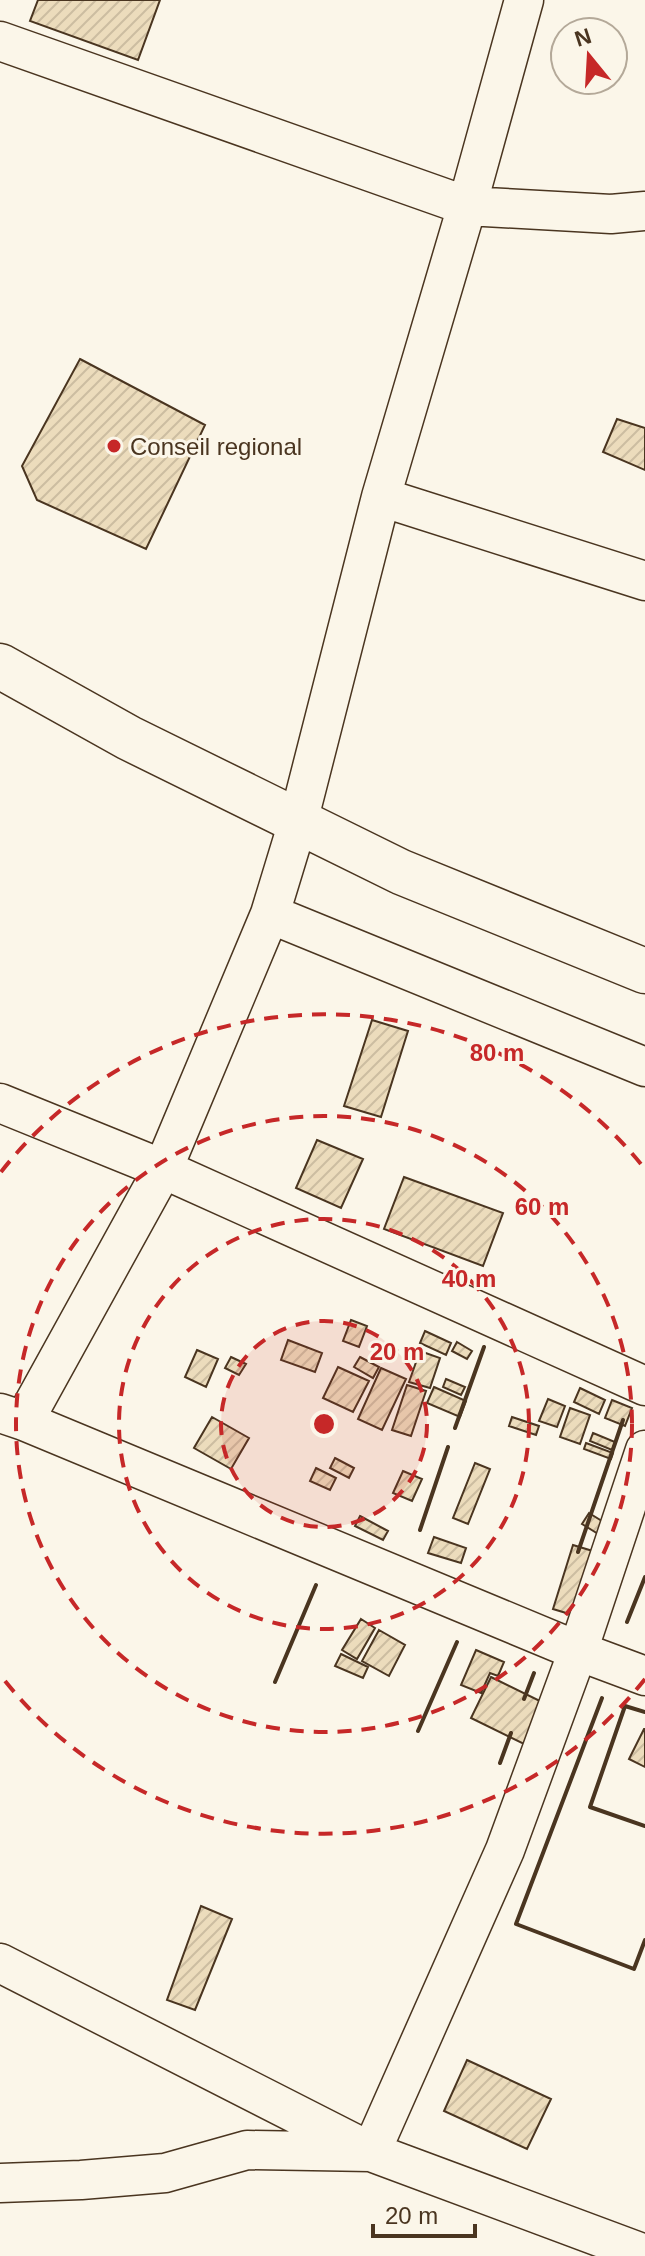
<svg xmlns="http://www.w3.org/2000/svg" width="645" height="2256" font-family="Helvetica,sans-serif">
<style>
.building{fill:url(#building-hatch);stroke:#4a3520;stroke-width:2}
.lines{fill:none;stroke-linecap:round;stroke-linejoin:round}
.minor-casing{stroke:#4a3520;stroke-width:41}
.major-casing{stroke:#4a3520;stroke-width:47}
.minor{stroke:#fbf6e9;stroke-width:38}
.major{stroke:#fbf6e9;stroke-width:44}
.wall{stroke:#4a3520;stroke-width:4}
.ring{fill:none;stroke:#c62828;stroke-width:4;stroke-dasharray:14 10}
.poi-dot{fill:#c62828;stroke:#fbf6e9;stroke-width:3}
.labels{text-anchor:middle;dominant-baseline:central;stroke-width:6;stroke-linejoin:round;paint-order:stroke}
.poi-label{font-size:24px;fill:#4a3520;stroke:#fbf6e9;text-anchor:start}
.centre{fill:#c62828;stroke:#fbf6e9;stroke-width:4}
.ring-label{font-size:24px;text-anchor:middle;font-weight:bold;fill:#c62828;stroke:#fbf6e9;stroke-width:6;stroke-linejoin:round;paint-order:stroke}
</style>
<defs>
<pattern id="building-hatch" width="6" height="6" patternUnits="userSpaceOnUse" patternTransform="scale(2)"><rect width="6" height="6" fill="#ecdcbc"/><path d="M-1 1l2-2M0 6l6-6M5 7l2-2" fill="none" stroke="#ccbda1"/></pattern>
</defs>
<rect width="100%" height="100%" fill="#fbf6e9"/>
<!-- building -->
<path class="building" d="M38 0H160L138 60 30 21Z
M80 359 205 425 146 549 37 500 22 466Z
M617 419 645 428V470L603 452Z
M372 1020 408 1031 381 1117 344 1106Z
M317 1140 363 1159 341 1208 296 1188Z
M404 1177 503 1213 483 1266 384 1229Z
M351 1320 367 1326 359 1347 343 1341Z
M425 1331 451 1343 446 1355 420 1343Z
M288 1340 322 1353 315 1372 281 1360Z
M457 1342 472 1351 467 1359 452 1351Z
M197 1350 218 1359 206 1387 185 1377Z
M420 1351 440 1358 430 1388 409 1382Z
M231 1357 246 1364 239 1375 225 1368Z
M360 1357 379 1367 373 1378 354 1367Z
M338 1367 369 1381 353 1412 323 1398Z
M381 1368 406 1379 382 1430 358 1419Z
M446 1379 465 1387 461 1395 443 1387Z
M407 1385 426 1391 411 1436 392 1430Z
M434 1387 466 1401 460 1417 427 1403Z
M580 1388 605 1400 599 1414 574 1402Z
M548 1399 565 1406 557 1427 539 1421Z
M612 1400 632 1408 625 1426 605 1418Z
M570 1408 590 1415 580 1444 560 1437Z
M212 1417 249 1438 231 1469 194 1448Z
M512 1417 539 1426 536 1435 509 1426Z
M593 1433 615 1442 612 1450 590 1441Z
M586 1443 613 1453 611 1459 584 1449Z
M335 1458 354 1468 349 1478 330 1468Z
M475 1463 490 1469 468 1524 453 1518Z
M316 1468 336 1478 330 1490 310 1481Z
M403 1471 422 1479 412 1501 393 1493Z
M589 1513 610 1526 603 1537 582 1524Z
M360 1516 388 1531 383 1540 355 1526Z
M434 1537 466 1548 461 1563 428 1553Z
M573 1545 596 1552 576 1616 553 1609Z
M361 1619 375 1628 357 1659 342 1650Z
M379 1630 405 1645 389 1676 362 1661Z
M476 1650 504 1662 498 1676 490 1673 481 1693 461 1685Z
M341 1654 368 1667 363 1678 335 1666Z
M491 1677 544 1703 524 1744 471 1718Z
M644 1729H645V1767L629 1759Z
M201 1906 232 1919 195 2010 167 2000Z
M467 2060 551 2099 527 2149 444 2111Z"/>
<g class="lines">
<defs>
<path id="minor" d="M0 41 467 206 611 214 645 211
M381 497 645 581
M270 914 645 1067
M0 1103 163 1169 645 1386
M0 1413 24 1421 578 1651 645 1676
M24 1421 163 1169 270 914 298 822 381 497 467 206 524 0
M0 1963 371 2152 645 2254
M0 2183 81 2180 165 2173 247 2150 371 2152 505 1850 578 1651 645 1450"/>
<path id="major" d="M0 666 129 738 401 872 645 971"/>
</defs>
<!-- minor casing -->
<use href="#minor" class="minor-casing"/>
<!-- major casing -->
<use href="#major" class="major-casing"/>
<!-- minor -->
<use href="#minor" class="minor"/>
<!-- major -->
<use href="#major" class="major"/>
<!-- wall -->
<path class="wall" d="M455 1428 484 1347
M420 1530 448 1447
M578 1552 623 1420
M627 1622 645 1577
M275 1682 316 1585
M602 1698 516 1924 634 1969 645 1940
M524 1699 534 1673
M645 1712 625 1706 590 1807 645 1826
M418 1731 457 1642
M500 1763 511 1733"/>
</g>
<!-- distance rings -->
<circle cx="324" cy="1424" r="103" fill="#c62828" fill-opacity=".12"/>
<g class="ring">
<circle cx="324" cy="1424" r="103"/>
<circle cx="324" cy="1424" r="205"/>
<circle cx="324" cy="1424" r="308"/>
<path d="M645 1679A410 410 0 0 1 1 1676M1 1172A410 410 0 0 1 645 1169"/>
</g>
<!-- markers -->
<circle class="poi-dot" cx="114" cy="446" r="8"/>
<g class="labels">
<!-- poi labels -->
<g class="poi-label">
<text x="130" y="446">Conseil regional</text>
</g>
</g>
<circle cx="324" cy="1424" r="12" class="centre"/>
<g class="ring-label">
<text x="497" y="1061">80 m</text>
<text x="542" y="1215">60 m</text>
<text x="469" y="1287">40 m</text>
<text x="397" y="1360">20 m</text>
</g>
<!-- north arrow -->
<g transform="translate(589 56) rotate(342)"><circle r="38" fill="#fbf6e9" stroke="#b4a999" stroke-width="2"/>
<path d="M0-6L14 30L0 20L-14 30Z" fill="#c62828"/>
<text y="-12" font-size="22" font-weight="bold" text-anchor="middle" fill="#4a3520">N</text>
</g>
<!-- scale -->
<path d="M373 2224v12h102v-12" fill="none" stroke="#4a3520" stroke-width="4"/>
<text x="385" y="2224" font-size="24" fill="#4a3520" stroke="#fbf6e9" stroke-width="6" paint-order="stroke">20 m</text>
</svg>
